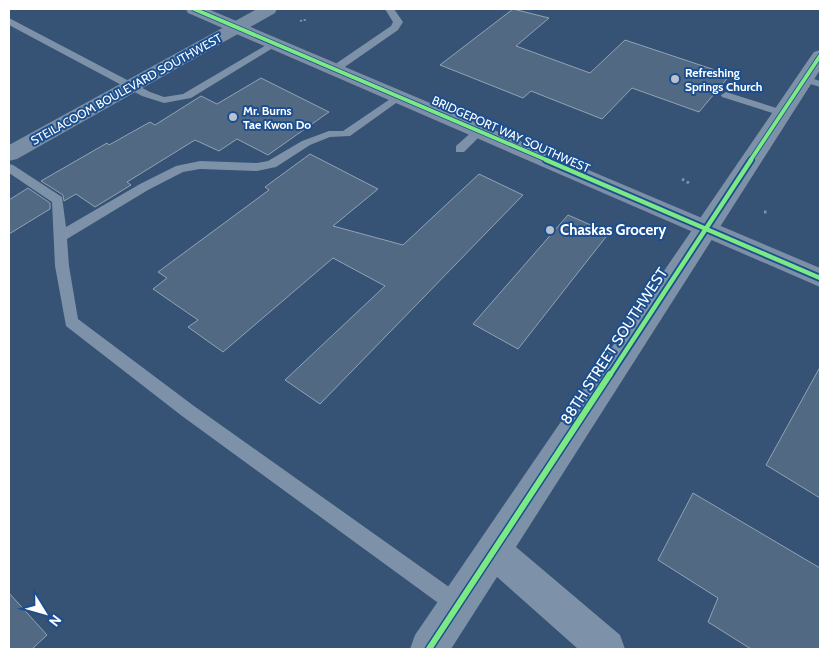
<svg xmlns="http://www.w3.org/2000/svg" width="829" height="658" font-family="Cabin,sans-serif">
<style>
.building{fill:#526984;stroke:#92a2b6}
.lines{fill:none;stroke-linecap:round;stroke-linejoin:round}
.path-far1{stroke:#7d92a8;stroke-width:2;stroke-dasharray:2 2.5;stroke-linecap:butt}
.path{stroke:#7d92a8;stroke-width:3;stroke-dasharray:2.5 3;stroke-linecap:butt}
.lane{fill:#7d92a8;fill-rule:evenodd}
.street{fill:#7d92a8;fill-rule:evenodd}
.secondary{fill:#798da4;fill-rule:evenodd}
.primary{fill:#7d8ea7;fill-rule:evenodd}
.cycleway-far2-casing{stroke:#1b4f8f;stroke-width:5.5}
.cycleway-far1-casing{stroke:#1b4f8f;stroke-width:8}
.cycleway-casing{stroke:#1b4f8f;stroke-width:9}
.cycleway-far2{stroke:#7ce984;stroke-width:4}
.cycleway-far1{stroke:#7ce984;stroke-width:4.5}
.cycleway{stroke:#7ce984;stroke-width:6}
.poi-dot{fill:#b9c2ce;stroke:#1b4f8f;stroke-width:2}
.labels{text-anchor:middle;dominant-baseline:central;stroke-width:4;stroke-linejoin:round;paint-order:stroke}
.far-poi-label{font-size:12px;font-weight:bold;fill:#fff;stroke:#1b4f8f;text-anchor:start}
.far-street-label{font-size:12px;fill:#fff;stroke:#1b4f8f}
.poi-label{font-size:15px;font-weight:bold;fill:#fff;stroke:#1b4f8f;text-anchor:start}
.street-label{font-size:15px;fill:#fff;stroke:#1b4f8f}
</style>
<rect width="100%" height="100%" fill="#365274"/>
<!-- building -->
<path class="building" d="M513 9 549 18 516 46 590 73 625 40 730 75 699 112 632 88 602 119 531 91 523 98 440 65Z
M261 78 329 112 268 155 237 139 219 151 195 140 127 182 131 185 95 207 76 194 64 201 63 195 41 181 107 143 109 145 150 122 155 125 201 96 217 104Z
M310 154 378 189 333 226 403 245 479 174 523 195 320 404 285 380 385 286 333 258 223 352 188 327 198 320 153 289 167 278 158 272 269 190 265 187Z
M28 188 50 203V209L9 234V200Z
M568 215 609 233 518 349 473 324Z
M820 367V498L766 465Z
M693 493 820 568V649H751L708 622 718 598 658 560Z
M9 593 47 635 32 649H9Z"/>
<g class="lines">
<!-- path-far1 -->
<path class="path-far1" d="M300 21 305 20H301"/>
<!-- path -->
<path class="path" d="M682 179 689 183
M764 212H769"/>
<!-- lane -->
<path class="lane" d="M385 9H394L403 22 398 30 339 71H331V67L391 26 393 22Z
M9 18 150 92 164 97 183 94 273 41 281 43 191 98 164 103 142 96 9 25Z
M805 76 820 81V87L801 81V77Z
M726 92 786 111 788 113 782 116 722 97 721 95Z
M399 93 403 94V98L350 136 330 137 310 145 276 167 257 171 200 169 183 172 148 190 67 239 69 266 78 319 194 406 466 599 469 606 466 613 459 616 452 613 182 416 66 326 55 266 52 202 9 173V164L13 165 62 197 66 227 140 184 176 166 200 161 257 163 268 161 302 141 329 131H343Z
M479 128 483 129V133L464 152H456V146L475 129Z"/>
<!-- street -->
<path class="street" d="M820 50V70L516 547 620 635 625 649H578L497 577 451 649H410L415 635 811 56 814 52Z"/>
<!-- secondary -->
<path class="secondary" d="M257 9H277L275 13 17 159 9 161V145Z"/>
<!-- primary -->
<path class="primary" d="M186 9H208L820 268V287L188 13Z"/>
<defs>
<path id="cycleway-far2" d="M194 9 549 161
M750 161 820 56"/>
<path id="cycleway-far1" d="M546 160 820 278
M610 375 751 160"/>
<path id="cycleway" d="M429 649 610 374"/>
</defs>
<!-- cycleway-far2 casing -->
<use href="#cycleway-far2" class="cycleway-far2-casing"/>
<!-- cycleway-far1 casing -->
<use href="#cycleway-far1" class="cycleway-far1-casing"/>
<!-- cycleway casing -->
<use href="#cycleway" class="cycleway-casing"/>
<!-- cycleway-far2 -->
<use href="#cycleway-far2" class="cycleway-far2"/>
<!-- cycleway-far1 -->
<use href="#cycleway-far1" class="cycleway-far1"/>
<!-- cycleway -->
<use href="#cycleway" class="cycleway"/>
</g>
<!-- markers -->
<g class="poi-dot">
<circle cx="675" cy="79" r="5"/>
<circle cx="233" cy="117" r="5"/>
<circle cx="550" cy="230" r="5"/>
</g>
<g class="labels">
<!-- far-poi labels -->
<g class="far-poi-label">
<text x="685" y="72">Refreshing<tspan x="685" dy="14">Springs Church</tspan></text>
<text x="243" y="110">Mr. Burns<tspan x="243" dy="14">Tae Kwon Do</tspan></text>
</g>
<!-- far-street labels -->
<g class="far-street-label">
<text transform="translate(126 89) rotate(-29)">STEILACOOM BOULEVARD SOUTHWEST</text>
<text transform="translate(511 134) rotate(24)">BRIDGEPORT WAY SOUTHWEST</text>
</g>
<!-- poi labels -->
<g class="poi-label">
<text x="560" y="230">Chaskas Grocery</text>
</g>
<!-- street labels -->
<g class="street-label">
<text transform="translate(614 346) rotate(-57)">88TH STREET SOUTHWEST</text>
</g>
</g>
<!-- border -->
<rect width="829" height="658" fill="none" stroke="#ffffff" stroke-width="20"/>
<!-- north arrow -->
<g transform="translate(45 613) rotate(127)" stroke="#1b4f8f" stroke-width="4" paint-order="stroke">
<path d="M0-4L9 19L0 12L-9 19Z" fill="#ffffff"/>
<text y="-8" font-size="14" font-weight="bold" text-anchor="middle" fill="#ffffff">N</text>
</g>
</svg>
